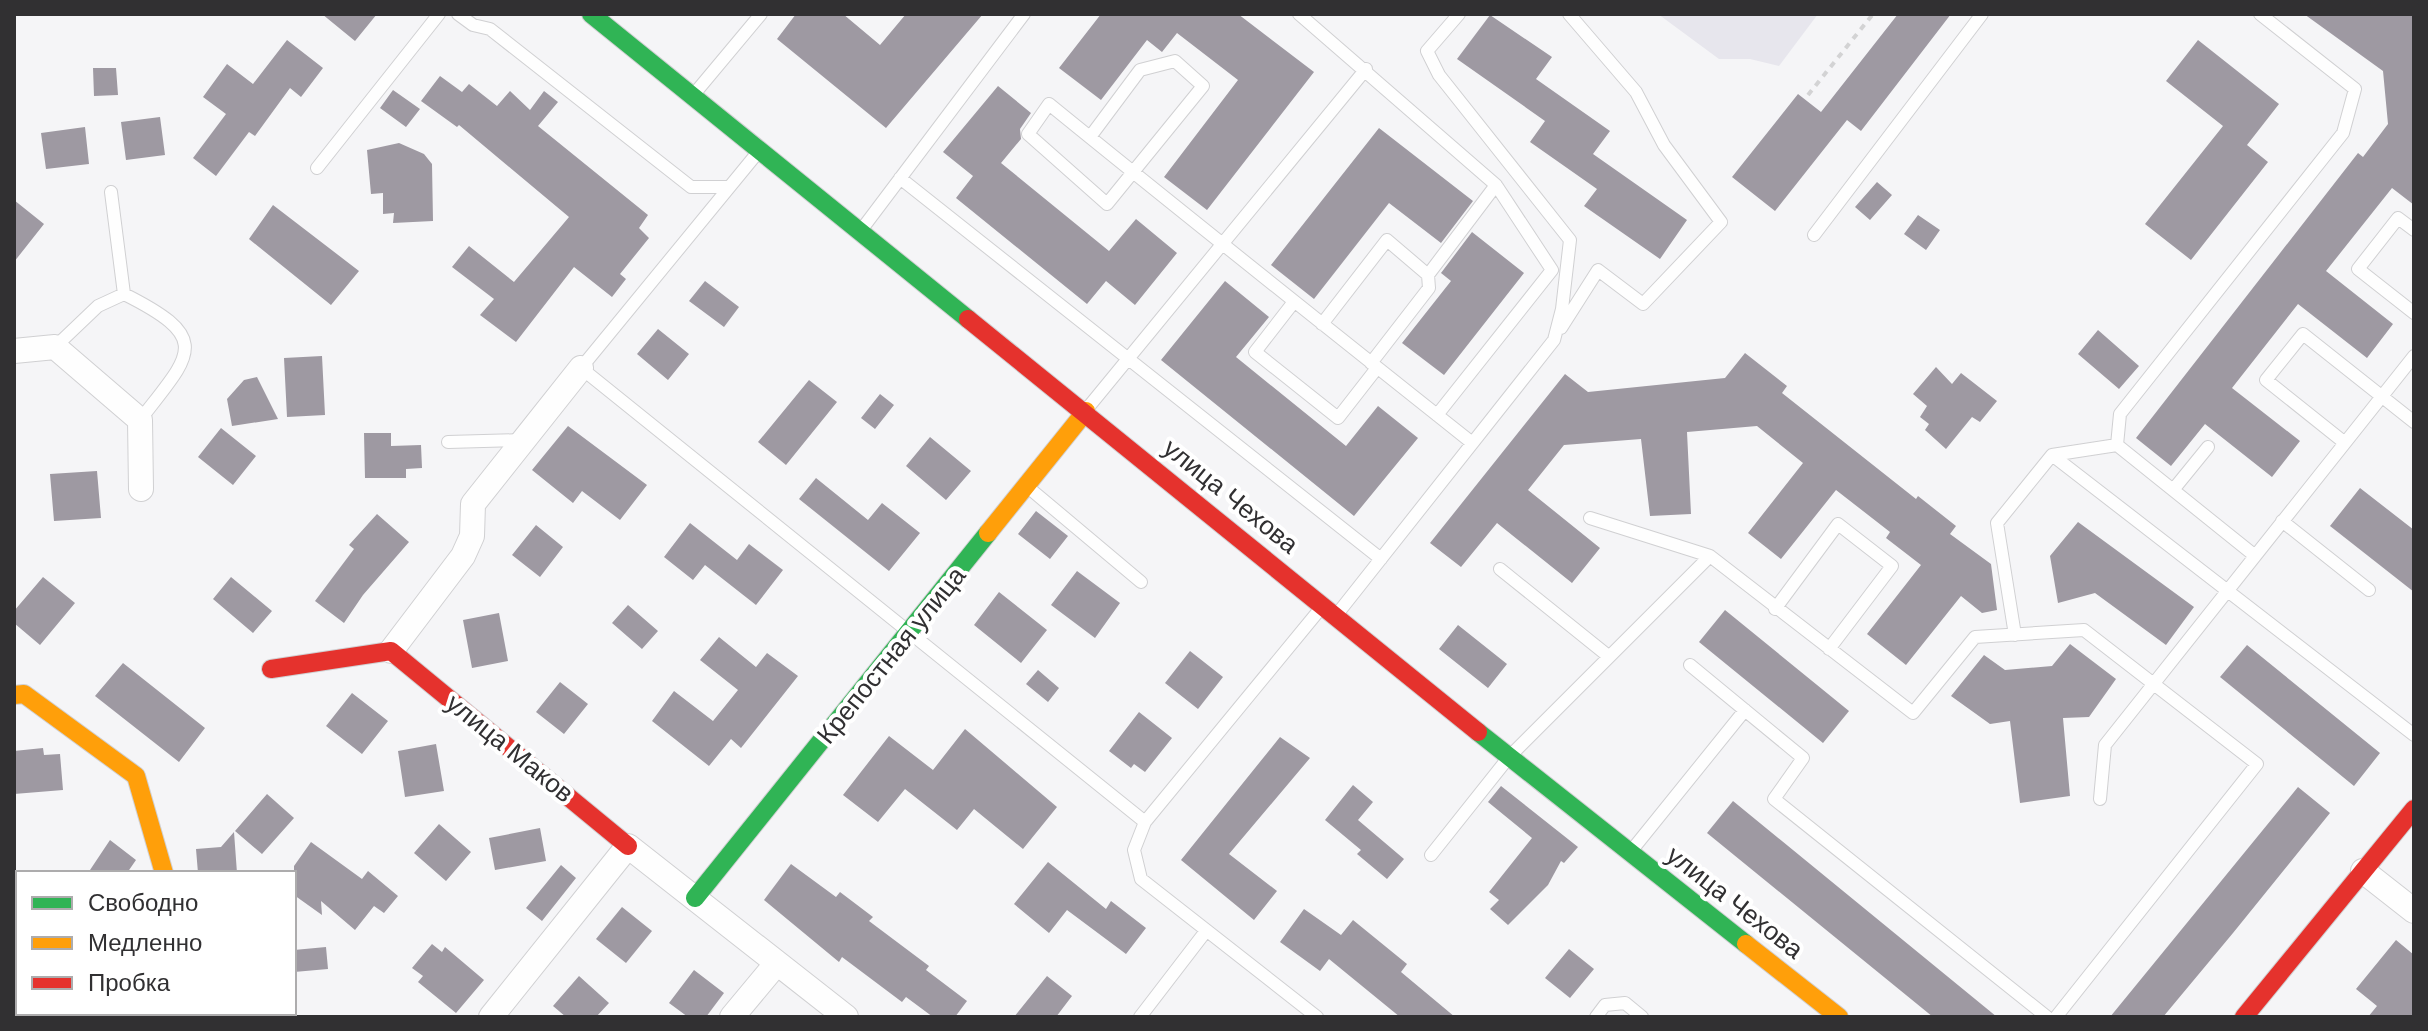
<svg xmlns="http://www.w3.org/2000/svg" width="2428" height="1031" font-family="'DM Sans',sans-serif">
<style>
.built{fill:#e7e6ed}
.building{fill:#9e99a2}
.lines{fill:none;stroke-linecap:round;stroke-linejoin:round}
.lane-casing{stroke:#d0d0d2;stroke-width:14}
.street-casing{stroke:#d0d0d2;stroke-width:26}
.fast-casing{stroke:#d0d0d2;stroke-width:20}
.slow-casing{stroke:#d0d0d2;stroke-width:20}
.jam-casing{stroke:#d0d0d2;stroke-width:20}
.path{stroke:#d3d3d4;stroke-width:4;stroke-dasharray:6 6;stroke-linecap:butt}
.lane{stroke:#fefefe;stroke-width:12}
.street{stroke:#fefefe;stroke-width:24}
.fast{stroke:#30b455;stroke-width:18}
.slow{stroke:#ff9f0a;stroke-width:18}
.jam{stroke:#e5322d;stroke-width:18}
.labels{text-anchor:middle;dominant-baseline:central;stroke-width:8;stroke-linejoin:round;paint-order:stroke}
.street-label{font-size:26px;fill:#313032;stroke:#fff}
</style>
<rect width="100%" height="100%" fill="#f5f5f7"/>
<!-- built -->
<path class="built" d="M1658 14H1818L1779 66 1750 59H1719Z"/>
<!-- building -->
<path class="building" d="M322 14H377L355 41Z
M796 14H843L880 45 906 14H983L886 128 777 39Z
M1101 14H1238L1314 72 1207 210 1164 177 1238 80 1177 33 1162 52 1147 40 1101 100 1059 68Z
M1898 14H1951L1861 131 1847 120 1775 211 1732 177 1798 94 1821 112Z
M2304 14H2414V205L2392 188 2326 271 2393 324 2367 358 2298 304 2232 388 2300 441 2272 477 2205 424 2171 466 2136 438 2358 153 2363 157 2388 124 2383 71Z
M1490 15 1552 57 1536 79 1610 131 1593 154 1687 220 1660 259 1584 206 1597 189 1530 142 1545 121 1457 59Z
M287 40 323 68 301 97 290 88 255 136 249 132 216 176 193 158 226 114 203 97 227 64 253 84Z
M2198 40 2279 104 2247 145 2268 162 2191 260 2145 224 2223 126 2166 81Z
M93 68H116L118 95 94 96Z
M440 76 462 92 469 84 497 106 510 91 530 110 544 91 558 102 538 126 648 215 639 228 649 238 620 274 626 279 612 297 574 267 516 342 480 315 494 299 452 267 469 246 514 282 569 217 459 125 457 127 421 101Z
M998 86 1031 113 1020 129 1021 139 1001 163 1109 251 1136 219 1177 253 1135 305 1106 281 1087 304 956 198 973 176 943 152Z
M393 90 420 109 406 127 380 108Z
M160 117 165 155 126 160 121 122Z
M85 127 89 164 46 169 41 133Z
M1379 128 1473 201 1441 243 1389 203 1314 299 1271 265Z
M399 143 424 154 432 164 433 221 393 223 394 213 383 214V193L371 194 367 150Z
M1877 182 1892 195 1870 220 1855 207Z
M14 200 44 224 14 262Z
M273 205 359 271 331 305 249 239Z
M1918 215 1940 230 1926 250 1904 234Z
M1472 232 1524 273 1444 375 1402 343 1451 281 1441 273Z
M705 281 739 307 724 327 689 301Z
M1225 281 1269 317 1236 357 1346 446 1378 406 1418 438 1354 516 1161 360Z
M658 329 689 354 668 380 637 354Z
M2098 330 2139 366 2119 389 2078 354Z
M1745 353 1787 386 1782 393 1916 499 1918 496 1956 526 1950 534 1991 564 1997 610 1982 613 1961 596 1906 665 1867 634 1921 565 1886 538 1890 532 1836 490 1781 559 1748 533 1803 463 1757 426 1687 432 1691 514 1650 516 1641 439 1564 445 1528 490 1600 548 1572 583 1497 523 1461 567 1430 543 1565 374 1588 392 1725 378Z
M322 356 325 415 287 417 284 358Z
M1936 367 1952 384 1961 373 1997 401 1980 422 1972 417 1946 449 1925 430 1929 424 1920 417 1927 406 1913 394Z
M257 377 278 419 232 426 227 399 244 380Z
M809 380 837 402 786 465 758 442Z
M880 394 894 405 875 429 861 418Z
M568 426 647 485 620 520 582 491 573 503 532 470Z
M221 428 256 456 233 485 198 457Z
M364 433H391V446L421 445 422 468 406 469V478H365Z
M930 437 971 471 946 500 906 466Z
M97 471 101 518 54 521 50 474Z
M816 478 868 520 882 503 920 533 889 571 799 499Z
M2360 488 2414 530V592L2330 526Z
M1036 511 1068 536 1050 559 1018 534Z
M377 514 409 542 363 595 344 623 315 601 354 549 349 545Z
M2078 522 2194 607 2166 645 2095 593 2058 603 2050 556Z
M690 523 737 560 749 544 783 570 756 605 705 565 693 580 664 557Z
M536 525 563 547 540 577 512 555Z
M1077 571 1120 603 1095 638 1051 605Z
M43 577 75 603 40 645 14 623V611Z
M231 577 272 611 253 633 213 599Z
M999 592 1047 630 1021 663 974 625Z
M628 605 658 631 642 649 612 623Z
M1725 610 1849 711 1823 743 1699 642Z
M499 613 508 661 472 668 463 620Z
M1458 625 1507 664 1488 688 1439 649Z
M719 637 756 667 767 653 798 676 741 748 731 739 709 766 652 721 674 691 713 721 738 690 700 660Z
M2070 644 2116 679 2089 717 2063 718 2070 796 2020 803 2010 721 1990 724 1951 696 1984 655 2005 670 2052 666Z
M2247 645 2380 753 2354 786 2220 677Z
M1190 651 1223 677 1198 709 1165 683Z
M123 663 205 728 179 762 95 696Z
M1038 670 1059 688 1048 702 1026 684Z
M560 682 588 704 564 734 536 712Z
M352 693 388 721 362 754 326 726Z
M1139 712 1172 738 1145 772 1134 764 1131 768 1109 751Z
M965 729 1057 807 1023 849 974 809 957 830 905 789 878 822 843 795 889 736 933 770Z
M1280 737 1310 758 1229 854 1277 891 1254 920 1181 860Z
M436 744 444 791 405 797 398 751Z
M43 748 44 755 60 754 63 790 14 794V751Z
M1353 785 1373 802 1358 820 1404 859 1387 879 1357 854 1361 850 1325 820Z
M1501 786 1578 847 1564 863 1561 861 1548 885 1508 925 1490 909 1499 900 1489 892 1532 838 1488 802Z
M2298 787 2330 813 2233 933 2163 1017H2110Z
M267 794 294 818 262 854 235 831Z
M1733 801 1997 1017H1933L1707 833Z
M439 824 471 852 446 881 414 853Z
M540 828 546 861 495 870 489 838Z
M234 832 237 873H198L196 849 221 847Z
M110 840 136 860 127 873H88Z
M311 842 362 879 368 871 398 896 384 913 374 906 355 930 321 901 322 915 294 895V866Z
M1048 862 1106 909 1111 901 1146 928 1126 954 1067 910 1049 933 1014 904Z
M791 864 836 897 840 892 873 917 869 921 929 966 926 970 967 1001 955 1017H933L906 997 902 1002 842 957 839 962 764 900Z
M561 865 576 878 542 921 526 908Z
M622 907 652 931 626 963 596 939Z
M1304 909 1341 935 1353 920 1407 964 1401 972 1455 1017H1400L1329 959 1320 971 1280 942Z
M2396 940 2414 955V1017H2368L2377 1006 2356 989Z
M432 944 442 952 445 947 484 980 456 1013 418 982 423 976 412 968Z
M326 947 328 969 294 972V950Z
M1569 949 1594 969 1570 998 1545 978Z
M694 970 724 993 706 1017H688L669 1003Z
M579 976 609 1003 596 1017H566L553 1006Z
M1047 976 1072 996 1056 1017H1014Z"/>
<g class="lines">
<defs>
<path id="lane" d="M458 14 473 25 490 29 691 187H729
M1299 14 1496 185 1552 270 1437 415
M695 93 761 14
M1090 137 1140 70 1175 61 1203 86 1107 204 1028 134 1049 104C1189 218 1330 330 1471 442
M759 151 581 368 1145 822 1321 608
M317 168 439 14
M900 178 1381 559
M111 192 124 294
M862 229 1024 14
M2414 230 2398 218 2358 269 2414 313
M1814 235 1982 14
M1293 303 1255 352 1338 418 1377 368
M1322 324 1387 240 1428 275
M1561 328 1598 270 1643 304 1721 222 1664 145 1636 92 1569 14
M55 347 98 306 124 294C214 339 191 354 140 420
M1371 363 1429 288 1428 275 1496 185
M1086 410 1366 69
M448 442 523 440
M2345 443 2266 380 2303 334 2414 422
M2117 445 2120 414 2343 133 2355 89 2260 14
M2052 455 2117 445 2254 555
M1029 488 1141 582
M2173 490 2208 447
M1590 518 1710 556 1913 713 1975 637 2084 630 2257 764 2056 1017
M2282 521 2369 590
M1500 569 1607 655
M1775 609 1838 524 1892 566 1829 649
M1338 613 1554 340 1562 309 1570 240 1439 75 1427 51 1459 14
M2015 635 1997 523 2052 455 2414 735
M1690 665 1803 758 1774 799 2047 1017
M2100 799 2105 745 2414 356
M1145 822 1134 850 1141 879 1317 1017
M1632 850 1745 710
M1431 855 1509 757 1710 556
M1140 1017 1206 931
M1596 1017 1605 1005 1625 1003 1642 1017"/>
<path id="street" d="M14 351 55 347 140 420 141 489
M391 651 463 556 472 536 473 504 581 368
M2363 871 2414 911
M184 1017V1013
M491 1017 628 846 846 1017
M732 1017 777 963"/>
<path id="fast" d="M591 14 968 319
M1478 732 1746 944
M695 898 988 533"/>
<path id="slow" d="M988 533 1086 411
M14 695 24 694 136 776 164 873
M1746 944 1839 1017"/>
<path id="jam" d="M968 319 1478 732
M271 669 391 651 628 846
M2244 1017 2414 809"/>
</defs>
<!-- lane casing -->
<use href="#lane" class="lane-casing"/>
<!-- street casing -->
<use href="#street" class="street-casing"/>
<!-- fast casing -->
<use href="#fast" class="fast-casing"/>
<!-- slow casing -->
<use href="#slow" class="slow-casing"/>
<!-- jam casing -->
<use href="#jam" class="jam-casing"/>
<!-- path -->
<path class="path" d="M1808 95 1873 14"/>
<!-- lane -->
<use href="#lane" class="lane"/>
<!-- street -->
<use href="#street" class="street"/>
<!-- fast -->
<use href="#fast" class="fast"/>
<!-- slow -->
<use href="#slow" class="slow"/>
<!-- jam -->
<use href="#jam" class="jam"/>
</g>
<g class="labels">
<!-- street labels -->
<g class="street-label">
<text transform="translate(1231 496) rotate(39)">улица Чехова</text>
<text transform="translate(891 655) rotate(-51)">Крепостная улица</text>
<text transform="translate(510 748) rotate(39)">улица Маков</text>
<text transform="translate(1735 902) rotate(38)">улица Чехова</text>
</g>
</g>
<!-- border -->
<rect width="2428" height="1031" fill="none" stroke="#313032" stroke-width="32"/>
<!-- legend -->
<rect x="16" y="871" width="280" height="144" fill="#ffffff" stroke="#adacad" stroke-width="2"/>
<rect x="32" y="897" width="40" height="12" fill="#30b455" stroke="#adacad" stroke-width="2"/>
<text x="88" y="911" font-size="24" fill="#313032">Свободно</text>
<rect x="32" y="937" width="40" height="12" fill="#ff9f0a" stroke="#adacad" stroke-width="2"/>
<text x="88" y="951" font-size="24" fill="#313032">Медленно</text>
<rect x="32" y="977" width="40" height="12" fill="#e5322d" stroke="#adacad" stroke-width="2"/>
<text x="88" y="991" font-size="24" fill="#313032">Пробка</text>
</svg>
